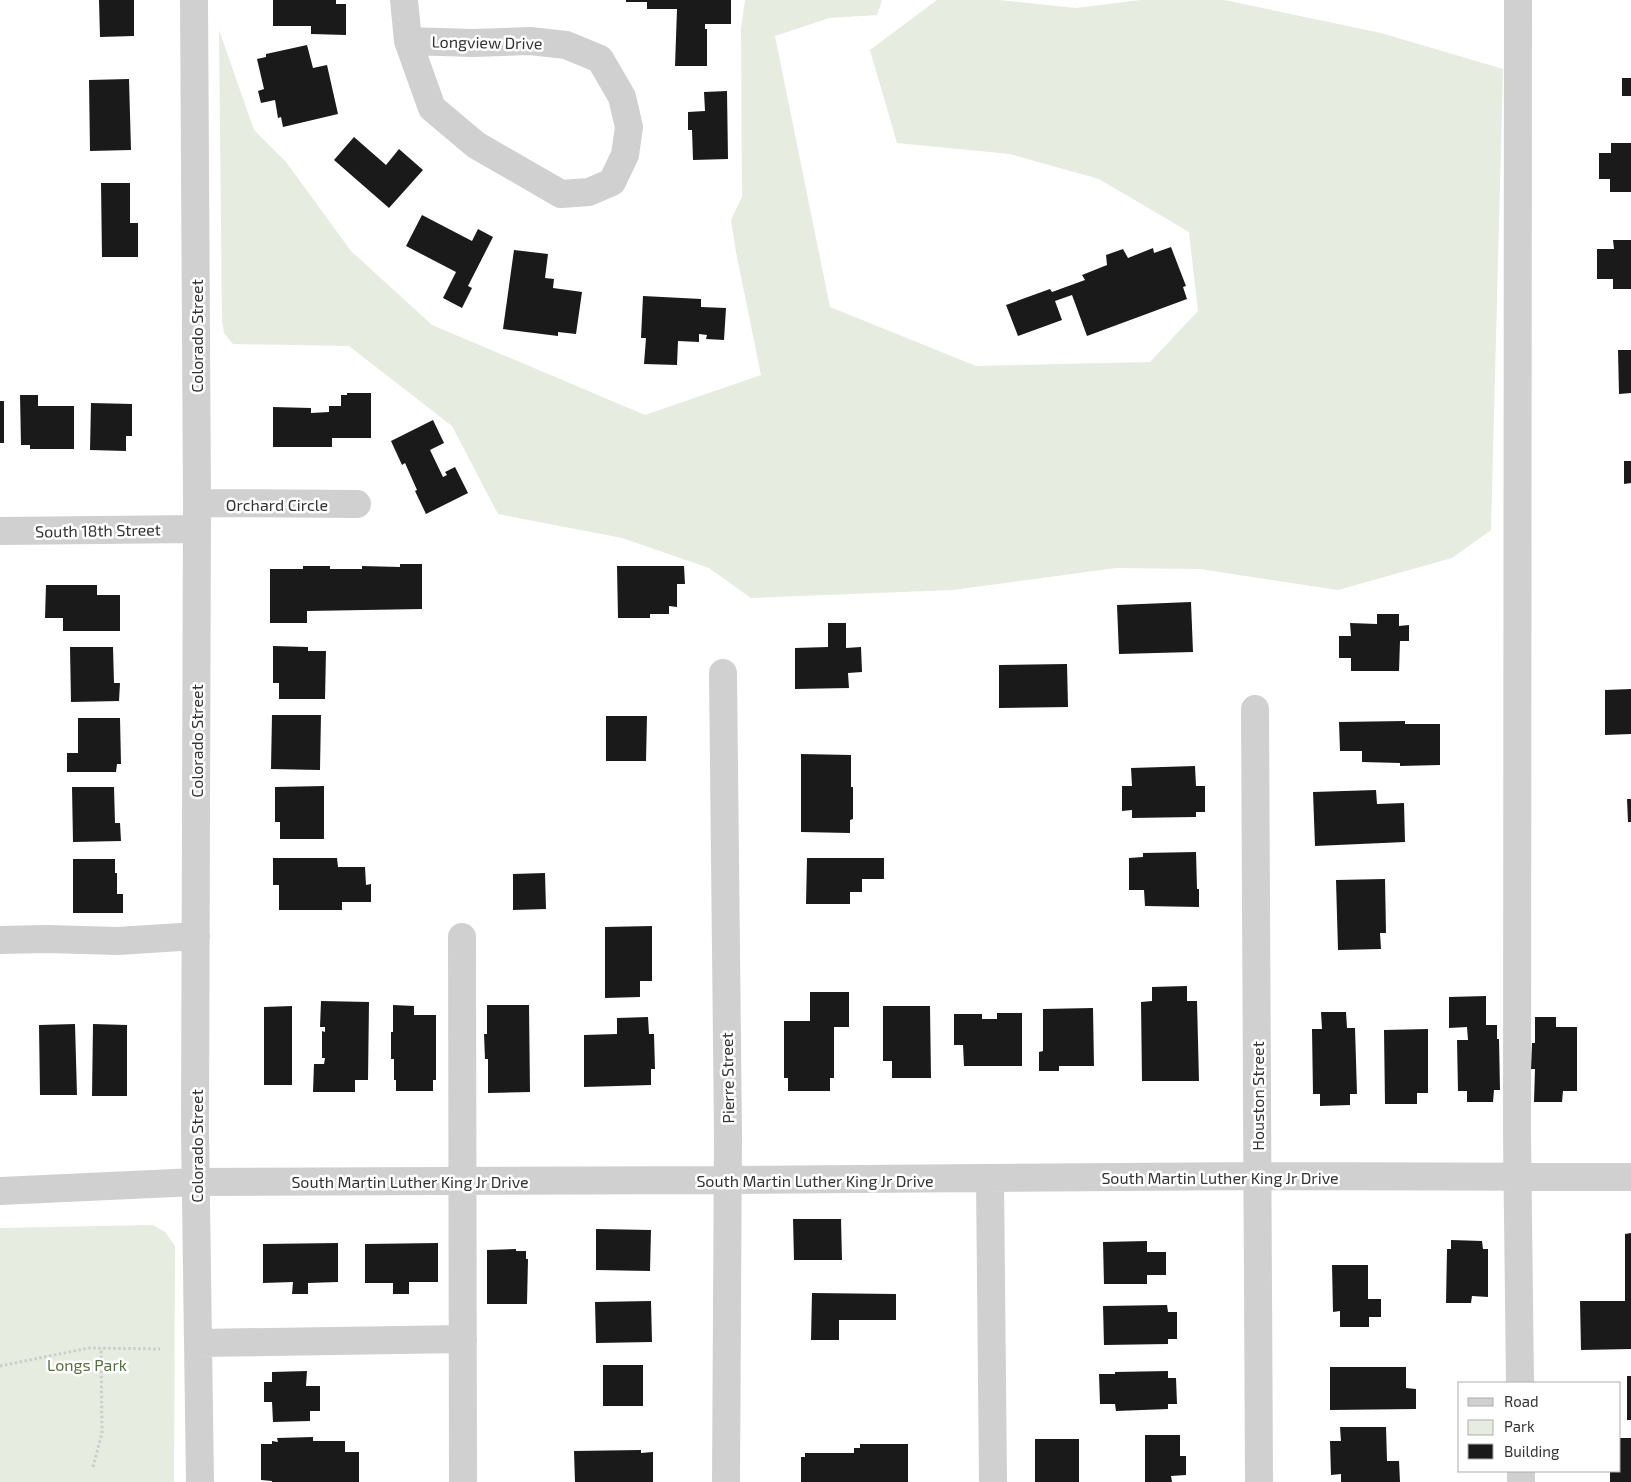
<svg xmlns="http://www.w3.org/2000/svg" width="1631" height="1482" font-family="'Exo 2',sans-serif">
<style>
.green{fill:#e6ecdf}
.building{fill:#1a1a1a}
.lines{fill:none;stroke-linecap:round;stroke-linejoin:round}
.path{stroke:#cdcdcd;stroke-width:3;stroke-dasharray:2.5 2.5;stroke-linecap:butt}
.minor{stroke:#d0d0d0;stroke-width:28}
.labels{text-anchor:middle;dominant-baseline:central;stroke-width:5;stroke-linejoin:round;paint-order:stroke}
.street-label{font-size:16px;fill:#333;stroke:#fff}
.park-label{font-size:16px;fill:#56703f;stroke:#fff}
</style>
<rect width="100%" height="100%" fill="#fff"/>
<!-- green -->
<path class="green" d="M745 0H882L877 15 829 18 775 36 830 307 976 366 1150 362 1198 311 1189 232 1099 179 1010 154 897 143 870 50 937 0H999L1076 8 1141 0H1224L1381 33 1503 69 1491 530 1452 558 1338 590 1199 569 1116 568 953 590 751 598 709 568 622 538 498 514 452 426 349 346 233 344 224 333 222 320 219 30 254 130 286 162 351 251 432 325 645 415 761 375 736 252 731 220 742 197 741 29Z
M153 1225 165 1232 175 1246 174 1482H0V1228Z"/>
<!-- building -->
<path class="building" d="M99 0H134V36L100 37Z
M273 0H336V4H346V35L311 34V26H273Z
M626 0H731V24H705V29H707V66H675L677 9H647V2H626Z
M307 45 313 68 327 65 338 114 283 127 281 117 278 118 275 100 261 103 258 91 264 89 257 59 266 57V54Z
M1622 78H1631V96H1622Z
M129 79 131 150 90 151 89 80Z
M727 91 728 159 693 160 692 130H688V112L705 111 704 92Z
M354 137 386 165 399 149 423 170 389 208 334 160Z
M1611 143H1631V192H1610V179H1599V153H1611Z
M101 183H130V223H138V257H102Z
M422 215 472 241 478 229 493 237 468 286 472 288 462 308 443 298 456 272 406 246Z
M1613 240H1631V289H1613V279H1597V249H1614Z
M1171 247 1186 286 1183 287 1187 299 1087 336 1072 295 1055 301 1062 320 1018 336 1006 305 1050 289 1052 292 1085 280 1082 275 1107 265 1106 255 1123 249 1128 258 1153 248 1154 253Z
M514 250 548 254 545 278 554 279 553 288 582 292 576 334 558 332V336L503 329Z
M643 296 701 299V307L726 308 724 340 706 339 707 335 699 334V342L678 341 677 365 644 364 646 338H641Z
M1618 350H1631V393L1619 394Z
M347 393H371V438H332V447H273V407L311 408V413L329 412V406H341V395H347Z
M20 395H38V406H74V449H30V445H21Z
M0 401H4V443H0Z
M91 403 132 404V436H126V451L90 450Z
M433 420 444 443 430 450 443 477 447 475 445 472 455 467 468 493 426 514 415 491 417 490 405 463 402 465 391 441Z
M1624 461H1631V483L1624 484Z
M400 564H422V609L307 611V623H270V569H303V566H330V569H362V566L400 567Z
M617 566H684L685 584H677V607L669 606V614H650V618H618Z
M46 585H97V595H120V631H63V618H45Z
M1191 602 1193 652 1119 654 1117 605Z
M1377 614H1399V626L1409 625V641H1400L1399 671H1351V658H1339V636H1351L1350 623 1377 624Z
M828 623H846V648L861 647 862 672 848 673 849 688 795 689V648L828 647Z
M273 646 308 647V651H326L325 699H279V683H273Z
M70 647H113L114 683H120L119 701 71 702Z
M1067 664 1068 707 999 708V665Z
M1631 689V734L1605 735V690Z
M272 715H321L320 770 271 769Z
M606 716H647L646 761H606Z
M78 718H120L121 764H117L116 772H67V753H78Z
M1405 721V724H1440V765L1400 766V763L1362 762V751H1340L1339 722Z
M801 754 851 755V787H853V819L850 820V833L801 832Z
M1195 766 1196 786H1205V812H1196V817L1132 818V810L1122 811V786H1132L1131 768Z
M324 786V839H280V822H275V787Z
M72 787H114L115 823H120L121 841 73 842Z
M1376 790 1377 804 1404 803 1405 842 1315 846 1313 792Z
M1627 799H1631V822H1628Z
M1196 852 1197 889H1199V907L1145 906 1144 890H1129V858L1143 857V853Z
M273 858H337L338 867H365L366 885 371 884V902H342V910H279V885H273Z
M807 858H884V879H862V892H850V904H806Z
M73 859H115V873H117V894H123V913H73Z
M545 873 546 909 513 910V874Z
M1385 879 1386 933H1380L1381 949 1338 950 1336 880Z
M652 926V981H640V997L605 998V927Z
M1187 986V1001H1197L1199 1081H1142L1141 1002 1152 1001V987Z
M810 992H849V1027H834V1078H830V1091H788V1078H784V1021H810Z
M1486 996V1025H1497V1039H1499L1500 1090H1494L1493 1102H1467V1091H1458L1457 1040H1468L1467 1027 1449 1028V997Z
M321 1001 369 1002 368 1080H355V1092H313L314 1064H324L325 1058H322V1031L325 1032V1027H320Z
M393 1005 414 1006V1015H436V1080H433V1091H396V1080H394V1059H391V1032H393Z
M487 1005H529L530 1092 488 1093V1059H485L484 1034H487Z
M292 1006V1085H264V1007Z
M883 1006H930L931 1078H892V1061H883Z
M1093 1008 1094 1066H1059V1071H1039V1052L1043 1051V1009Z
M1321 1012H1346L1347 1028H1355L1357 1094H1350V1105L1320 1106V1094H1313L1312 1029H1322Z
M997 1013H1022V1066H964L963 1045H954V1014H982V1019H997Z
M648 1017 649 1034H654L655 1069H651V1085L584 1087V1035L617 1034V1018Z
M1535 1017H1556V1027H1577V1091H1563L1562 1102H1534L1535 1069H1531L1532 1043H1535Z
M75 1024 77 1095H40L39 1025Z
M93 1024 127 1025V1096H92Z
M1428 1029V1093H1417V1104H1385L1384 1030Z
M793 1219H841L842 1260H794Z
M596 1229 651 1230 650 1271 596 1270Z
M1631 1233V1349L1581 1350 1580 1301H1625V1234Z
M1451 1240 1482 1241 1483 1249H1488V1297L1472 1296 1471 1303H1446L1447 1249H1451Z
M1147 1241V1252H1166V1275H1147V1284H1104L1103 1242Z
M338 1243V1282L308 1283V1294H292L293 1282 263 1283V1244Z
M438 1243V1282H409V1294H393V1283H365V1244Z
M516 1249V1251H526V1259H528L527 1304H487V1250Z
M1332 1265H1368V1299H1381V1317H1369V1327H1340V1311L1333 1312Z
M812 1293 896 1294V1320H839V1340H811Z
M651 1301 652 1342 596 1343 595 1302Z
M1167 1305 1168 1312H1177V1339H1168V1344L1104 1345 1103 1306Z
M603 1365H643V1406H603Z
M1330 1367H1406V1388L1416 1389V1409L1330 1410Z
M307 1371 306 1386H320V1411H310V1421L273 1422 272 1402H264V1382H272V1372Z
M1168 1371V1378H1176L1177 1404H1168V1409L1116 1411 1115 1404H1100L1099 1374H1115V1372Z
M1627 1376H1631V1420H1627Z
M1340 1427H1386L1387 1461H1399L1400 1482H1341V1474L1331 1475 1330 1441H1341Z
M1145 1435H1180V1456H1186V1475L1171 1476 1172 1482H1145Z
M313 1437V1441H345V1452H359V1482H272V1481L261 1480V1444H272V1441L278 1442 277 1438Z
M1620 1438H1631V1482H1610V1471H1620Z
M1035 1439H1079V1482H1035Z
M860 1444H908V1482H801V1457H805V1453H854V1448H860Z
M641 1450V1453L653 1452V1482H575L574 1451Z"/>
<g class="lines">
<!-- path -->
<path class="path" d="M0 1366 89 1348 160 1349
M93 1467 102 1433 101 1348"/>
<!-- minor -->
<path class="minor" d="M194 0 197 503 195 1130 200 1482
M404 0 408 41
M1518 0 1517 1134 1520 1383
M408 41 473 43 530 41 566 45 600 59 622 97 629 127 625 155 612 182 589 192 561 194 476 145 432 108Z
M197 503 357 504
M0 531 196 529
M723 673 728 1135 726 1482
M1255 709 1259 1482
M462 937 463 1482
M0 940 47 939 118 941 196 936
M990 1179 993 1482
M0 1191 196 1182 727 1180 1258 1176 1631 1177
M198 1343 463 1339
M1521 1471V1482"/>
</g>
<g class="labels">
<!-- street labels -->
<g class="street-label">
<text transform="translate(487 42) rotate(1)">Longview Drive</text>
<text transform="translate(196 336) rotate(-90)">Colorado Street</text>
<text x="277" y="504">Orchard Circle</text>
<text transform="translate(98 530) rotate(-1)">South 18th Street</text>
<text transform="translate(196 741) rotate(-90)">Colorado Street</text>
<text transform="translate(727 1078) rotate(-91)">Pierre Street</text>
<text transform="translate(1257 1096) rotate(-90)">Houston Street</text>
<text transform="translate(196 1146) rotate(-90)">Colorado Street</text>
<text x="1220" y="1177">South Martin Luther King Jr Drive</text>
<text x="815" y="1180">South Martin Luther King Jr Drive</text>
<text x="410" y="1181">South Martin Luther King Jr Drive</text>
</g>
<!-- park labels -->
<g class="park-label">
<text x="87" y="1364">Longs Park</text>
</g>
</g>
<!-- legend -->
<rect x="1458" y="1382" width="162" height="90" fill="#ffffff" stroke="#adadad"/>
<rect x="1468" y="1398" width="25" height="8" fill="#d0d0d0" stroke="#adadad"/>
<text x="1504" y="1407" font-size="15" fill="#333333">Road</text>
<rect x="1468" y="1420" width="25" height="15" fill="#e6ecdf" stroke="#adadad"/>
<text x="1504" y="1432" font-size="15" fill="#333333">Park</text>
<rect x="1468" y="1444" width="25" height="15" fill="#1a1a1a" stroke="#adadad"/>
<text x="1504" y="1457" font-size="15" fill="#333333">Building</text>
</svg>
